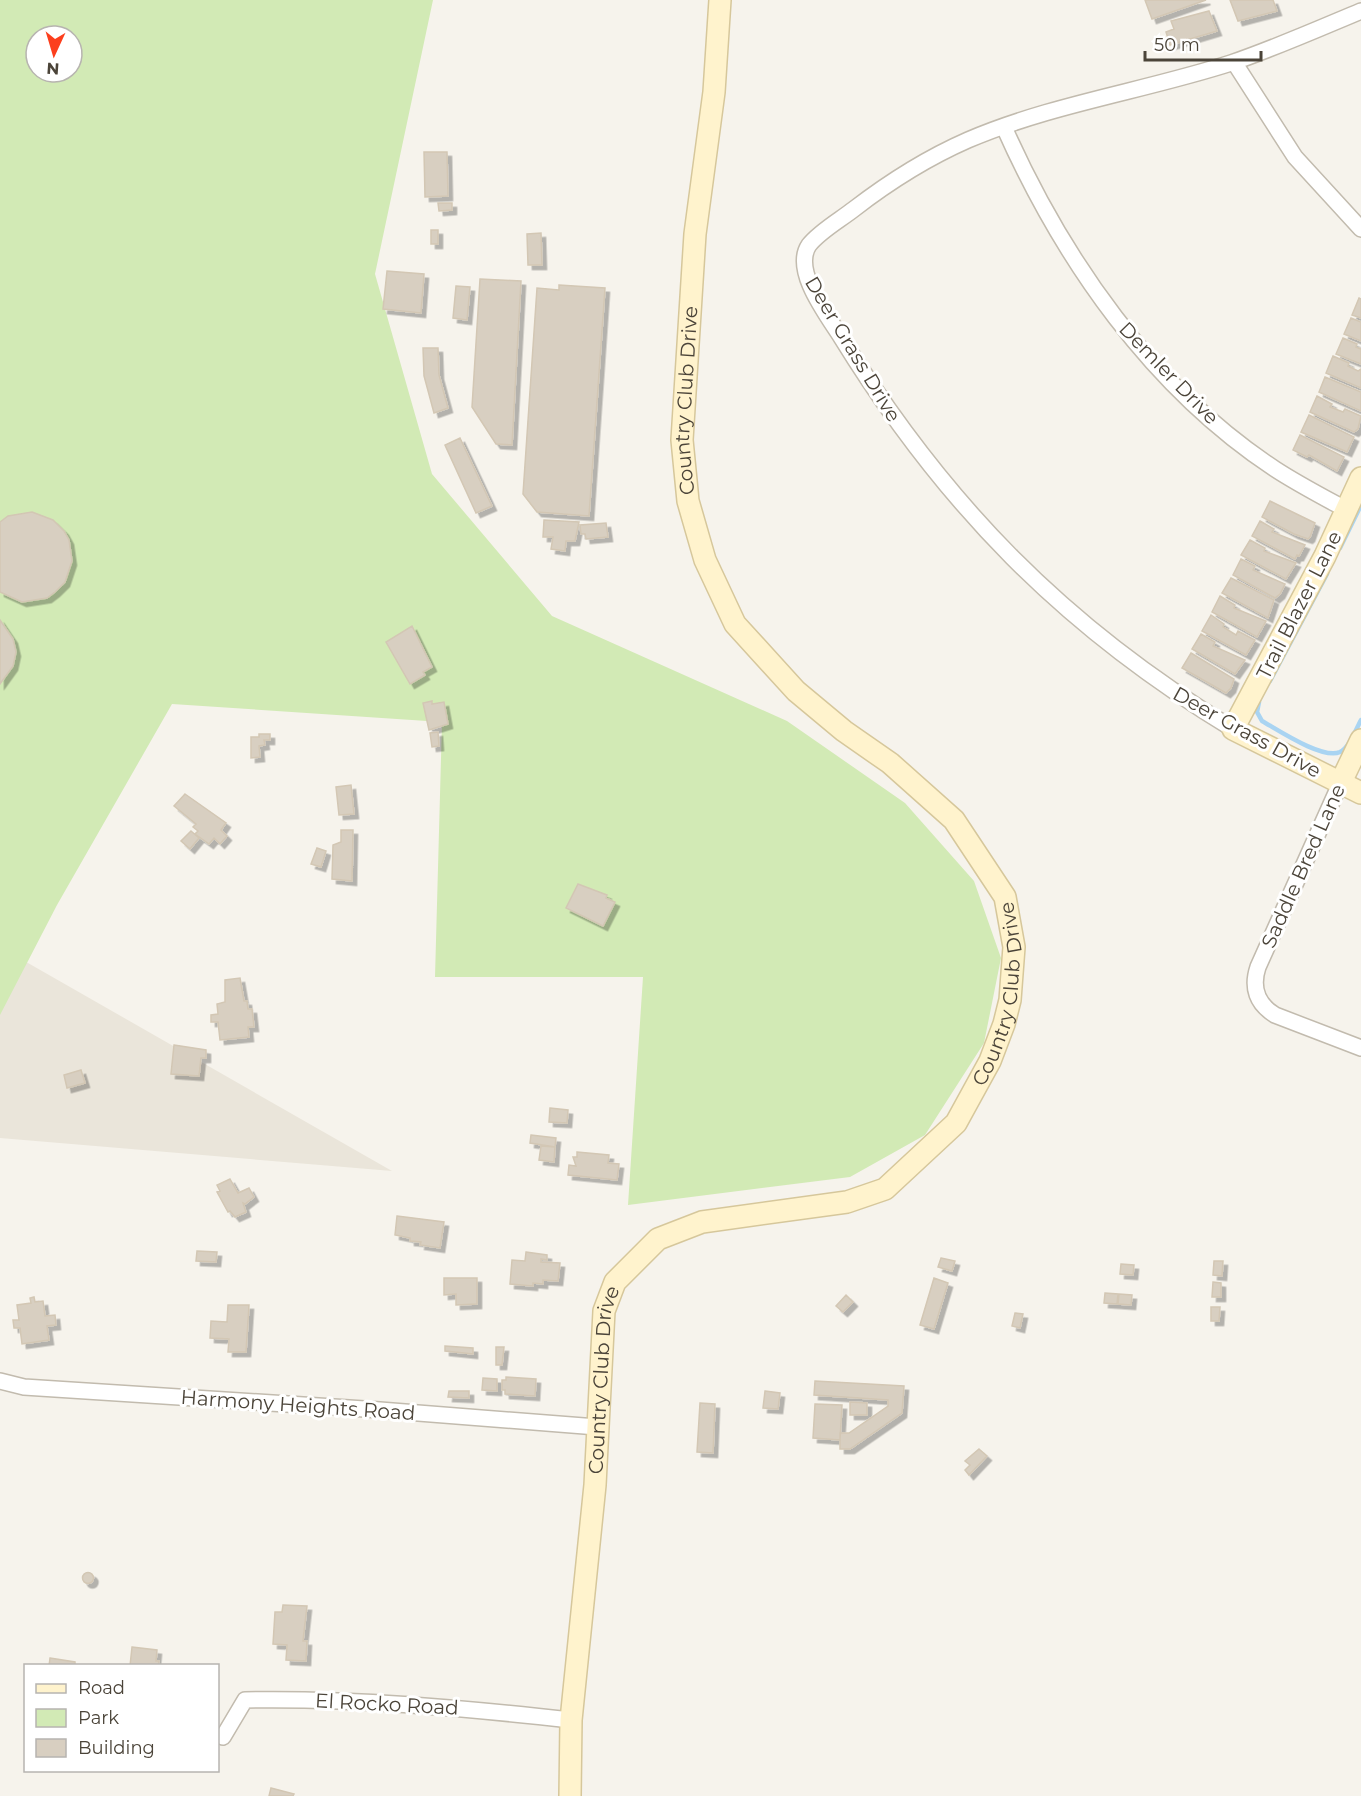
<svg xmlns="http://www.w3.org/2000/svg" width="1361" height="1796" font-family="Montserrat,sans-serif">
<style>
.residential{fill:#eae5da}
.green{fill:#d2eab5;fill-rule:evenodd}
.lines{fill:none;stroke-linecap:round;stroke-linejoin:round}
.stream{stroke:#a9d4f2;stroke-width:4.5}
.building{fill:#d8cfc1;stroke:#d3c7b4;stroke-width:1.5;filter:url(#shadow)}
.street-casing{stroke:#c2bbae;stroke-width:18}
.secondary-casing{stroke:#d6c79b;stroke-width:24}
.street{stroke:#fff;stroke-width:15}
.secondary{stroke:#fff3cd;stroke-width:21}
.labels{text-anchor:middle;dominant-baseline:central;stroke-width:6;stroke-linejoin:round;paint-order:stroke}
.street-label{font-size:20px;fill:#4b4439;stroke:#fff}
</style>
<defs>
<filter id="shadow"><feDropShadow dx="4.5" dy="4.5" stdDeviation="0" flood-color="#0004"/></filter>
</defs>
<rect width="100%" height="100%" fill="#f6f3ec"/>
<!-- residential -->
<path class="residential" d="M0 947 392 1171 0 1138Z"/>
<!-- green -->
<path class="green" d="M0 0H433L375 274 432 474 552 616 787 721 905 803 974 881 1001 958 984 1043 925 1135 850 1177 628 1205 643 977H435L442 722 172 704 57 905 0 1015ZM36 36H72V72H36Z"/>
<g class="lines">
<!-- stream -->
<path class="stream" d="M1340 548 1361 505
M1270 681 1327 574
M1259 702 1257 712 1262 721C1278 730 1323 760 1340 752 1350 747 1356 729 1361 720"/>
</g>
<!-- building -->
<path class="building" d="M1145 0H1206L1152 19Z
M1230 0H1273L1277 11 1238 21Z
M1209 11 1217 31 1170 45 1166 32 1174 29 1171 21Z
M424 152H447L448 196 425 197Z
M438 203H452V210L439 211Z
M431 230H438V244H431Z
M541 233 542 265H528L527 234Z
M387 271 424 274 421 313 383 309Z
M480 279 521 281 512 445 496 444 472 407Z
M559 285 605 288 589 516 537 512 523 494 537 288 559 290Z
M456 286 470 287 467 320 453 318Z
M1359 298 1361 299V318L1352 315Z
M1351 318 1361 322V341L1344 334Z
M1343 338 1357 344 1356 347 1361 349V364L1336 354Z
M423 348H438L439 375 448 408 434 413 424 376Z
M1333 356 1349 363 1348 366 1358 371 1361 369V388L1326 373Z
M1325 377 1361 392V411L1319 392Z
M1317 396 1332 404 1330 407 1343 412 1345 409 1361 416 1358 429 1354 432 1310 412Z
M1309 415 1354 437 1347 452 1301 432Z
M1300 435 1344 457 1337 471 1309 455 1307 457 1293 450Z
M460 438 492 506 476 513 445 445Z
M1270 501 1315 523 1310 537 1308 539 1294 534 1262 517Z
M32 512 53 520 64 531 69 540 72 561 65 582 55 592 47 598 22 602 0 592V522L8 516Z
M544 520 579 522 575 541H566L565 551 551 549 553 537H543Z
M1260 521 1274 529 1272 532 1305 545 1299 556 1297 555 1295 559 1252 536Z
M606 523 608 537 586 539 585 534H581L580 525Z
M1250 540 1265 548 1264 551 1296 563 1286 579 1241 555Z
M1241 559 1255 566 1253 570 1285 584 1280 594 1275 598 1233 575Z
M1231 578 1274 600 1268 618 1222 593Z
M1220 596 1235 605 1234 608 1266 621 1257 637 1212 612Z
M1211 615 1224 624 1223 627 1236 635 1238 631 1255 640 1246 655 1202 631Z
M0 620 13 639 16 652 13 666 0 684Z
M412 626 432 667 423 672 425 675 410 684 386 642Z
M1201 634 1215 642 1213 646 1245 660 1235 674 1192 649Z
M1191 653 1234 679 1231 688 1226 693 1182 668Z
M432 701V704L444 702 448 724 429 730 423 703Z
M438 732 439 746 432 747 430 733Z
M259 734H270V740H264L265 745 259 746 260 757 251 758V737H259Z
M351 785 354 814 339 815 336 787Z
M185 794 226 823 221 830 227 836 220 844 214 838 209 844 195 834 198 831 193 827 196 824 174 806Z
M341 830H353L352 881 332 879 333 845 341 842Z
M191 831 199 838 190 849 181 841Z
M317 848 326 851 321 867 311 864Z
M578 884 607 895 606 898 615 902 603 926 566 908Z
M240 978 244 1001H247L248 1009H252L254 1027H248L249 1037 220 1040 218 1022H211V1015L218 1014 217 1004 225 1002V980Z
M174 1045 206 1050V1058H201L199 1076 171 1074Z
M81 1070 85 1083 67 1088 64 1075Z
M550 1108 568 1110 567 1123 549 1122Z
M531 1135 556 1138 555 1147 530 1143Z
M541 1146 555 1147 554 1162 539 1160Z
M577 1152 609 1155 608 1163 619 1164 617 1180 568 1175 569 1165 576 1166 573 1157H577Z
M230 1179 238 1193 249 1188 254 1197 245 1204 243 1203 246 1212 235 1217 230 1211 228 1212 217 1192 220 1191 217 1185Z
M397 1216 444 1222 440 1248 420 1245 421 1242 410 1241V1238L395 1235Z
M197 1251 217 1252 216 1262 196 1261Z
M526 1252 547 1255V1260L541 1259V1262L560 1263 558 1281 543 1280V1284L533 1283V1286L510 1284 512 1260 525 1261Z
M941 1258 955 1261 952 1271 938 1267Z
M1214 1261H1223L1222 1276 1213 1275Z
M1121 1264 1134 1265 1133 1275 1120 1274Z
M444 1278H477V1304L456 1305V1294L444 1295Z
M934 1278 948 1283 934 1329 920 1325Z
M1213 1282 1221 1283V1297H1212Z
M1105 1293 1118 1294 1117 1304 1104 1303Z
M1119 1294 1132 1295 1131 1305 1118 1304Z
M846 1295 853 1302 843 1312 836 1306Z
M34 1297 35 1302 43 1301 45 1316 55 1315 56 1325 47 1326 49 1340 22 1344 20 1328H14L13 1320H19L17 1305 31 1303 30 1298Z
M228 1305H249L246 1352H228L229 1339 210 1338 211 1321 227 1322Z
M1211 1307H1220L1219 1321H1211Z
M1015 1313 1023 1314 1020 1328 1012 1326Z
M445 1346 473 1348V1354L445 1351Z
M496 1347H504L502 1365H496Z
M506 1377 536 1379 535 1396 505 1394V1390H502V1380H506Z
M483 1378 497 1379V1391L482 1390Z
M815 1381 904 1386 902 1413 850 1449H840V1433H849L888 1406V1400L814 1395Z
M449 1391H469V1398L448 1397Z
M765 1391 780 1393 778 1409 763 1408Z
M850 1402 867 1403V1415H850Z
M700 1403 715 1404 713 1453 697 1452Z
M815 1404 842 1405 840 1440 813 1438Z
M979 1449 987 1456 969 1475 965 1470 970 1465 965 1461Z
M82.5 1578a5.5 5.5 0 1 1 11 0a5.5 5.5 0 1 1-11 0Z
M283 1605 307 1606 303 1641H307L306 1661 286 1660 287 1645 273 1644 275 1612H282Z
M132 1647 157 1650 156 1661H159L158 1666H130Z
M50 1658 75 1662V1666H49Z
M271 1788 294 1794 293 1796H269Z"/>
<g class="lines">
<defs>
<path id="street" d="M1234 62 1295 157 1361 229
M1004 127C1063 260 1152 388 1275 469 1298 484 1323 497 1347 510
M1233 729C1064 627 944 504 841 337 827 315 792 270 809 245 820 231 840 220 854 209 889 182 927 158 968 140 1052 104 1144 91 1231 63 1275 48 1318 29 1361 11
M1340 784 1258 967C1251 988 1257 1004 1275 1015L1361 1048
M0 1381 24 1387 380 1410 597 1427
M223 1737 245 1700C354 1698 462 1708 571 1720"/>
<g id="secondary">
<path d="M1361 478 1325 556 1233 729 1361 793"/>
<path d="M1340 784 1361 740"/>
<path id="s1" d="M570 1796 571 1720 595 1485 604 1311 615 1282 658 1239 702 1222 847 1202 885 1189 956 1123 990 1061 1004 1024 1010 1000 1014 947 1005 897 954 820 890 763 844 731 796 691 735 624 705 560 688 501 682 440 695 234 714 92 720 0"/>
</g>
</defs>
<!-- street casing -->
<use href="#street" class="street-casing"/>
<!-- secondary casing -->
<use href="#secondary" class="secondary-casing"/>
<!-- street -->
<use href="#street" class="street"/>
<!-- secondary -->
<use href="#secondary" class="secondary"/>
</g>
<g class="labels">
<!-- street labels -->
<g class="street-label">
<text transform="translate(853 349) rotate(59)">Deer Grass Drive</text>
<text transform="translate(1169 373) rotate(46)">Demler Drive</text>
<text stroke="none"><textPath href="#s1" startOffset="1768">Country Club Drive</textPath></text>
<text transform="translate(1299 605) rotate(-63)">Trail Blazer Lane</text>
<text transform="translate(1247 732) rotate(29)">Deer Grass Drive</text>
<text transform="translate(1303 866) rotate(-66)">Saddle Bred Lane</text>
<text stroke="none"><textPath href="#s1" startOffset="1048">Country Club Drive</textPath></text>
<text stroke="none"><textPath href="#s1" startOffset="418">Country Club Drive</textPath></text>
<text transform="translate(298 1405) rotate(4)">Harmony Heights Road</text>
<text transform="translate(387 1704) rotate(3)">El Rocko Road</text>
</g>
</g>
<!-- legend -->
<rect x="24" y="1664" width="195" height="108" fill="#ffffff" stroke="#b7b4b0" stroke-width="1.5"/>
<rect x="36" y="1684" width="30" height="9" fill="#fff3cd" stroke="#b7b4b0" stroke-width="1.5"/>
<text x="78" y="1694" font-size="18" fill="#4b4439">Road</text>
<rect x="36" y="1709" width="30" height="18" fill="#d2eab5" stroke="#b7b4b0" stroke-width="1.5"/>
<text x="78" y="1724" font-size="18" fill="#4b4439">Park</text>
<rect x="36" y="1739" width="30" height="18" fill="#d8cfc1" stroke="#b7b4b0" stroke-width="1.5"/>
<text x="78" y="1754" font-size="18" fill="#4b4439">Building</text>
<!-- north arrow -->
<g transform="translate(54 54) rotate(184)"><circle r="28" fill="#ffffff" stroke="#b7b4b0" stroke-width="1.5"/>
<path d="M0-4.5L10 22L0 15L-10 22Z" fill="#fc3f1d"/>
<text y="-9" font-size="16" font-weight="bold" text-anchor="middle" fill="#4b4439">N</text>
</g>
<!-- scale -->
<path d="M1145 51v9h116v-9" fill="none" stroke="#4b4439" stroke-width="3"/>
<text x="1154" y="51" font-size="18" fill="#4b4439" stroke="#ffffff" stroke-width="4.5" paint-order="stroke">50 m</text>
</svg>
